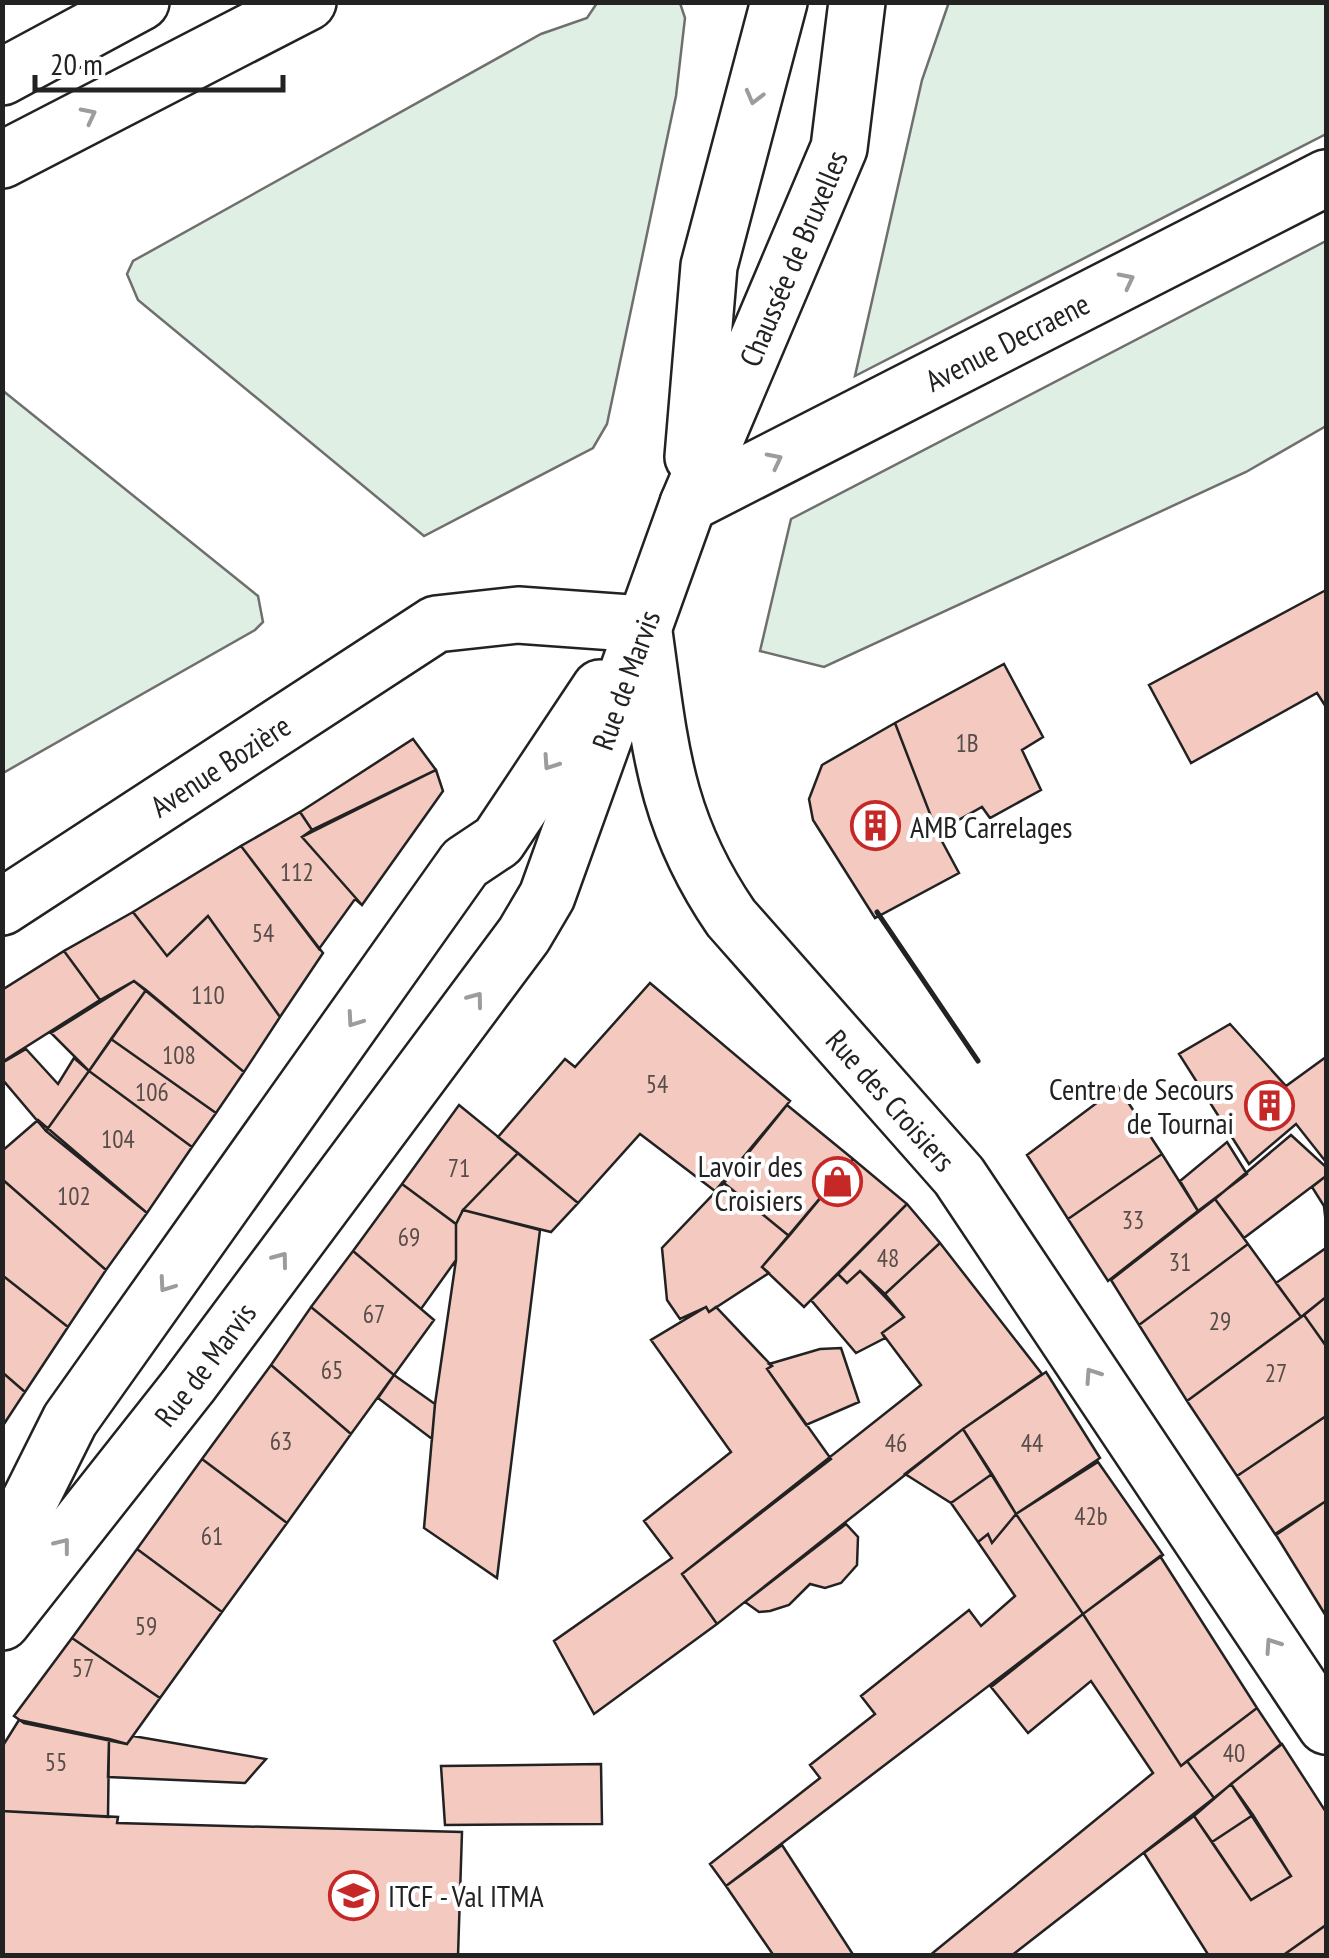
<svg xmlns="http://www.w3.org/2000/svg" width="1329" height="1958" font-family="'PT Sans Narrow',sans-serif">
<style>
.green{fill:#e0efe3;stroke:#6f6f6f;stroke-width:2.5}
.building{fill:#f3c9c0;stroke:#222;stroke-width:2.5}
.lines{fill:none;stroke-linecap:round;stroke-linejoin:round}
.minor-casing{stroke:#222;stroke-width:60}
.major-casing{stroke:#222;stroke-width:60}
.minor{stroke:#fff;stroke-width:55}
.major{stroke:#fff;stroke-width:55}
.wall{stroke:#222;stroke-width:5}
.oneway{stroke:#9c9c9c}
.labels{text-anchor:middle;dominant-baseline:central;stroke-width:8;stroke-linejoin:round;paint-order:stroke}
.number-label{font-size:25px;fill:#564c4a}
.street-label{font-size:30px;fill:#222;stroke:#fff}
.poi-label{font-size:30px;fill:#222;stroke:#fff;text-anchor:start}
</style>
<rect width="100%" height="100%" fill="#fff"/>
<!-- green -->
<path class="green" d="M949 2 1326 3V134L855 376 922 80Z
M597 3H680L685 18 676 96 607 424 593 448 424 536 138 300 127 274 133 261 541 34 587 18Z
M1326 241V426L1246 472 824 667 760 651 791 519Z
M2 390 258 596 263 622 255 630 3 773Z"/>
<!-- building -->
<path class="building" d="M1326 590V707L1317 693 1191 763 1149 685Z
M1004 664 1043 737 1022 750 1041 790 990 818 982 807 937 832 895 723Z
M895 723 937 832 959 873 875 918 813 820 809 799 822 765Z
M413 739 436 770 312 830 300 812Z
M436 770 443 791 362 905 302 837Z
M300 812 312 830 302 837 362 905 355 899 319 949 241 846Z
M241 846 323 953 280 1017 208 916 167 956 133 912Z
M133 912 167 956 208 916 280 1017 244 1072 134 981 100 1000 64 951Z
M64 951 100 1000 2 1062V990Z
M134 981 146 990 89 1071 51 1033Z
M650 983 790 1101 715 1191 640 1134 578 1203 498 1137 565 1059 575 1067Z
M146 990 244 1072 216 1113 111 1039Z
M1230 1024 1286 1086 1326 1057V1162L1296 1124 1249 1164 1179 1054Z
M111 1039 216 1113 192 1147 89 1071Z
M26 1049 58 1084 74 1058 89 1071 46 1131 2 1079V1063Z
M89 1071 192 1147 147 1213 46 1131Z
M1118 1087 1162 1154 1068 1219 1027 1155Z
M459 1105 518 1153 463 1210 456 1224 402 1184Z
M787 1105 853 1159 789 1236 724 1183Z
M38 1120 147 1213 106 1270 2 1179V1151Z
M1291 1135 1326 1167V1176L1244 1238 1215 1199Z
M1227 1142 1247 1174 1198 1211 1180 1181Z
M518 1153 578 1203 551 1232 463 1210Z
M1162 1154 1198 1211 1108 1281 1068 1219Z
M853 1159 907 1204 804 1307 762 1267Z
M1326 1176V1224L1324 1206 1312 1187Z
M2 1179 106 1270 68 1327 2 1275Z
M724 1183 789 1236 762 1267 769 1273 709 1312 706 1307 680 1319 667 1300 662 1248Z
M402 1184 456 1224V1260L421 1309 353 1251Z
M1215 1199 1248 1244 1139 1325 1111 1280Z
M907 1204 940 1243 885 1294 860 1271 847 1283 838 1274Z
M463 1210 540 1230 497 1578 424 1528 435 1404 456 1260V1224Z
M940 1243 1042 1374 963 1429 717 1624 682 1574 921 1385 882 1333 904 1317 885 1294Z
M1248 1244 1301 1317 1187 1401 1139 1325Z
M1326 1248V1297L1301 1317 1276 1283Z
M353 1251 434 1320 394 1375 311 1307Z
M860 1271 904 1317 882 1333 885 1338 856 1353 811 1300 838 1274 847 1283Z
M2 1275 68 1327 25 1392 2 1372Z
M1326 1297V1346L1304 1315Z
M311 1307 394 1375 351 1434 271 1365Z
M706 1307 709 1312 716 1307 772 1366 767 1369 831 1459 682 1574 717 1624 594 1714 554 1641 672 1558 644 1521 731 1452 651 1340Z
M1304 1315 1326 1346V1416L1237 1476 1187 1401Z
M841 1348 859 1402 806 1425 767 1369 772 1366 769 1364 820 1349Z
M271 1365 351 1434 287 1523 202 1459Z
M2 1372 25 1392 2 1427Z
M1046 1372 1100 1458 1016 1514 963 1429Z
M394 1375 435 1404 432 1439 378 1398Z
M1326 1416V1501L1275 1534 1237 1476Z
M963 1429 992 1474 951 1503 905 1474Z
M202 1459 287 1523 222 1612 137 1549Z
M1098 1462 1163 1555 1083 1614 1016 1514Z
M992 1474 1016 1514 992 1543 988 1534 978 1542 951 1503Z
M1326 1501V1616L1276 1535Z
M1016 1514 1083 1614 726 1886 710 1864 820 1778 810 1765 875 1714 861 1696 969 1610 981 1626 1015 1596 978 1542 988 1534 992 1543Z
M846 1524 858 1537 857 1565 841 1583 825 1588 810 1584 789 1605 770 1611 759 1612 745 1602Z
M137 1549 222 1612 160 1698 72 1638Z
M1160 1556 1257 1708 1181 1766 1083 1614Z
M1083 1614 1181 1766 1187 1761 1214 1798 1011 1956H929L1153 1773 1091 1681 1028 1733 991 1687Z
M72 1638 160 1698 127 1744 24 1723 14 1716Z
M1257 1708 1281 1744 1214 1798 1187 1761Z
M19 1720 109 1739 108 1817 2 1811V1747Z
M133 1736 266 1759 245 1783 108 1777 109 1739 127 1744Z
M1282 1744 1326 1812V1925L1282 1956H1209L1144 1853 1194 1816 1251 1900 1291 1876 1231 1784Z
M601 1764 602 1824 445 1825 441 1766Z
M1231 1784 1253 1815 1212 1842 1194 1816Z
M2 1811 118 1817 117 1823 462 1832 458 1956H2Z
M1253 1815 1291 1876 1251 1900 1212 1842Z
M782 1845 854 1956H774L726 1886Z
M1326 1925V1956H1282Z"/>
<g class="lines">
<defs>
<g id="minor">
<path d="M693 457 709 266 779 2"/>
<path id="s1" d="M688 504 1326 178"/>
<path id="s2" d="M644 632C660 746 664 820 731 918L959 1176 1326 1726"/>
<path id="s3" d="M2 907 436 624 518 615 643 624"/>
<path d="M2 1556 70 1420 465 863 498 841 600 688"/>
<path id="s4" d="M2 1622 189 1385 524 935 547 896 688 504 839 148 857 2"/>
</g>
<path id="major" d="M2 77 141 2
M2 160 308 2"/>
</defs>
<!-- minor casing -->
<use href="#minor" class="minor-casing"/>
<!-- major casing -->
<use href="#major" class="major-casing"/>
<!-- minor -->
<use href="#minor" class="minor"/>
<!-- major -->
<use href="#major" class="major"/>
<!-- wall -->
<path class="wall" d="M877 912 978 1061"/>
</g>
<!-- one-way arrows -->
<defs><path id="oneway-chevron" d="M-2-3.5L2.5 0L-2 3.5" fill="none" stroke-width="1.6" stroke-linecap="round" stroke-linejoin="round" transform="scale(2.5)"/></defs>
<g class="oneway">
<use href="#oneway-chevron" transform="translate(754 97) rotate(105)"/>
<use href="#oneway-chevron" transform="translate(89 115) rotate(-27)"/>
<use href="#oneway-chevron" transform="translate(1127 280) rotate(-27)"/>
<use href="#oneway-chevron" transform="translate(775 460) rotate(-27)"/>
<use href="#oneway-chevron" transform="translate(550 763) rotate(124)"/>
<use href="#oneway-chevron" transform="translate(476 999) rotate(-53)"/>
<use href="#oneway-chevron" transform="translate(354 1020) rotate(125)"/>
<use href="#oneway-chevron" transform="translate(281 1259) rotate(-53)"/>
<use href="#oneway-chevron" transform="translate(166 1285) rotate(125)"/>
<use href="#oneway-chevron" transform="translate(1092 1375) rotate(-124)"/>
<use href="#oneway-chevron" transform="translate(63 1545) rotate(-52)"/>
<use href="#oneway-chevron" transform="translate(1272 1645) rotate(-124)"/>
</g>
<!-- icons -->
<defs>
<symbol id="building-ring" viewBox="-11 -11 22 22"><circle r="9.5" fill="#fff" stroke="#c62828" stroke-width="1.5"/><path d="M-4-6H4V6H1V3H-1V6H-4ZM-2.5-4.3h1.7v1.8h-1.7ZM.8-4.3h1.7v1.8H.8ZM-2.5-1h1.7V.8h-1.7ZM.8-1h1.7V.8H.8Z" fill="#c62828"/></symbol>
<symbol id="shop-ring" viewBox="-11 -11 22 22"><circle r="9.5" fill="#fff" stroke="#c62828" stroke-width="1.5"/><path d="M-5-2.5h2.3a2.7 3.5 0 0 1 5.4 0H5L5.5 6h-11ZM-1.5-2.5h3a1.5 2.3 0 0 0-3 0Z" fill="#c62828"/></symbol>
<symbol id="school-ring" viewBox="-11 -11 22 22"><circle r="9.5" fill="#fff" stroke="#c62828" stroke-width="1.5"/><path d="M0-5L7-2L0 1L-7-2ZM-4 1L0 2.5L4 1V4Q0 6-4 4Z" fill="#c62828"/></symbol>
</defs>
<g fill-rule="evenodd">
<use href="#building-ring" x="848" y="798" width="55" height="55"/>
<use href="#building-ring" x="1242" y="1078" width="55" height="55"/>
<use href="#shop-ring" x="810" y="1154" width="55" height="55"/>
<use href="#school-ring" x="326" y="1868" width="55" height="55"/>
</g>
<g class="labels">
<!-- number labels -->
<g class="number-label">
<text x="967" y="743">1B</text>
<text x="297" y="872">112</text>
<text x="263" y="933">54</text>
<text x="208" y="995">110</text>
<text x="179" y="1055">108</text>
<text x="657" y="1084">54</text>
<text x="152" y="1092">106</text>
<text x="118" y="1139">104</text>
<text x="459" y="1168">71</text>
<text x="74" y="1196">102</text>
<text x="1133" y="1220">33</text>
<text x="409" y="1237">69</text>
<text x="888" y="1258">48</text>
<text x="1180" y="1262">31</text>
<text x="374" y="1314">67</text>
<text x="1220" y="1321">29</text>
<text x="332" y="1370">65</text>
<text x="1276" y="1373">27</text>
<text x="281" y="1441">63</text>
<text x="896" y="1443">46</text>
<text x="1032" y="1443">44</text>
<text x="1091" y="1516">42b</text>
<text x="212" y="1536">61</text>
<text x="146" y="1626">59</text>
<text x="83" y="1668">57</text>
<text x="1234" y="1753">40</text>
<text x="56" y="1762">55</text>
</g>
<!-- street labels -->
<g class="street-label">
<text stroke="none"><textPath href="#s4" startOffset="1592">Chaussée de Bruxelles</textPath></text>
<text stroke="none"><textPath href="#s1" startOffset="358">Avenue Decraene</textPath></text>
<text stroke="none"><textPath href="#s4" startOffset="1138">Rue de Marvis</textPath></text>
<text stroke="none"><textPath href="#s3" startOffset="260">Avenue Bozière</textPath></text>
<text stroke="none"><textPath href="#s2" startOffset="545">Rue des Croisiers</textPath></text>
<text stroke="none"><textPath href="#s4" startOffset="328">Rue de Marvis</textPath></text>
</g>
<!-- poi labels -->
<g class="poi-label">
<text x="910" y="826">AMB Carrelages</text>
<text x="1234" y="1088" text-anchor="end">Centre de Secours<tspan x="1234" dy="34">de Tournai</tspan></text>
<text x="803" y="1165" text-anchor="end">Lavoir des<tspan x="803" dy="34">Croisiers</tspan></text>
<text x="388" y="1895">ITCF - Val ITMA</text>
</g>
</g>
<!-- border -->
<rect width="1329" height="1958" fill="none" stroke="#222222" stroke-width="10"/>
<!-- scale -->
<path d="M35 75v15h248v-15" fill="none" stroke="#222222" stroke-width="5"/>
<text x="50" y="75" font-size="30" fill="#222222" stroke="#ffffff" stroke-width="8" paint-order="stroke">20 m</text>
</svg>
